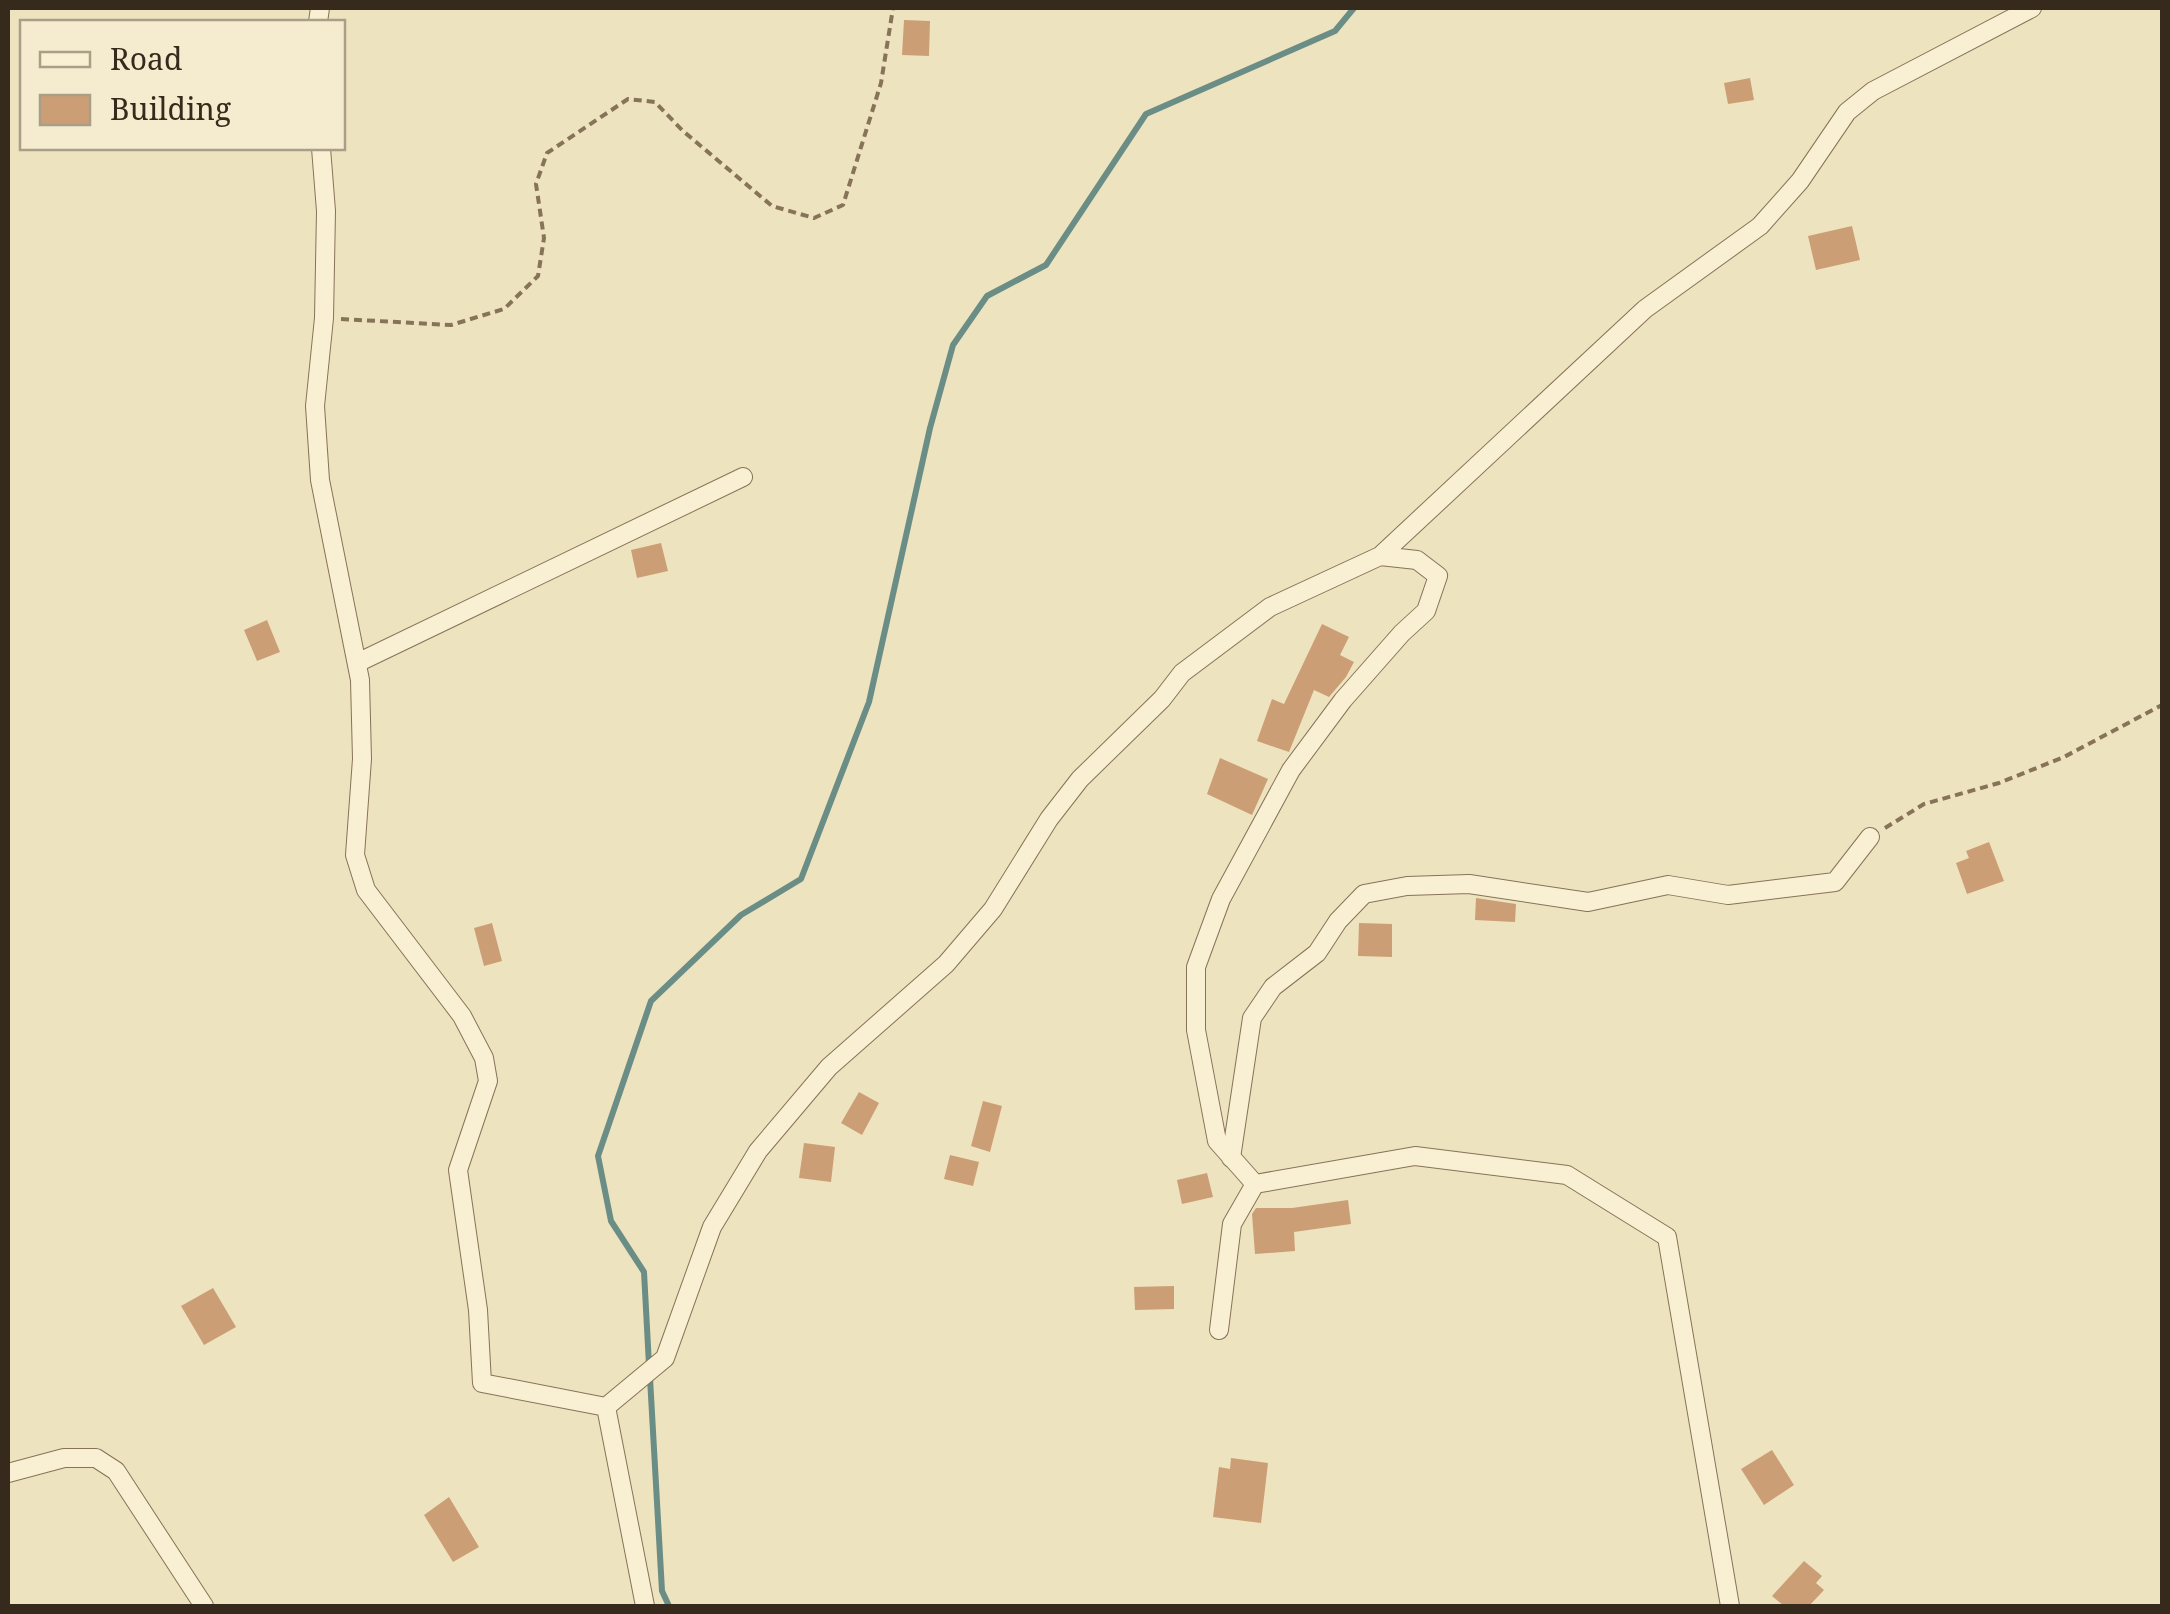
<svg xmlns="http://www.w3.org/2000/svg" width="2170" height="1614" font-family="'Noto Serif',serif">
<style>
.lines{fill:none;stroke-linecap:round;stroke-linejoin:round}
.stream{stroke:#6a8d86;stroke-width:6}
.building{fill:#cc9e75}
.street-casing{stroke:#867358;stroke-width:20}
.path{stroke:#867358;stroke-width:4;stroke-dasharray:8 5;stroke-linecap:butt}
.street{stroke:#f9efd2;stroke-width:18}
</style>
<rect width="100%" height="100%" fill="#eee3bf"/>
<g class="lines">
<!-- stream -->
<path class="stream" d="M649 1365 644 1272 611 1221 598 1156 651 1001 741 915 801 879 869 702 930 428 953 345 987 296 1046 265 1146 114 1335 31 1354 8
M650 1378 662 1591 669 1606"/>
</g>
<!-- building -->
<path class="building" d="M904 20 930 21 929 56 902 55Z
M1750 78 1754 100 1728 104 1724 83Z
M1852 226 1860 260 1816 270 1808 236Z
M661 543 668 571 637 578 631 550Z
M267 620 280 652 257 661 244 630Z
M1322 624 1349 637 1340 655 1354 662 1346 677 1329 697 1314 690 1289 752 1257 741 1272 699 1284 704Z
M1220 758 1268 779 1252 815 1207 794Z
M1989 842 2004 881 1967 894 1956 863 1969 858 1966 851Z
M1476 898 1516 904 1515 922 1475 920Z
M492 923 502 961 484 966 474 928Z
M1359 923 1392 924V957L1358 956Z
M859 1092 879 1103 862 1135 841 1123Z
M983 1101 1002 1106 990 1152 971 1146Z
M804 1143 835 1147 831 1182 799 1178Z
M950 1155 979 1162 973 1186 944 1179Z
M1207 1173 1213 1197 1182 1204 1177 1180Z
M1348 1200 1351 1224 1294 1232 1295 1251 1255 1254 1252 1214 1256 1208H1292Z
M1174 1286V1309L1135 1310 1134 1287Z
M213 1288 236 1327 204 1345 181 1306Z
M1772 1450 1794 1485 1764 1505 1741 1469Z
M1231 1458 1268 1463 1261 1523 1213 1517 1219 1467 1230 1469Z
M449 1497 479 1547 453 1562 424 1515Z
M1804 1561 1822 1576 1816 1583 1824 1590 1809 1606H1784L1772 1596Z"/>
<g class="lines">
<defs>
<path id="street" d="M318 22 320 8
M321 148 326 211 324 318 315 406 320 480 360 680 362 759 355 855 366 890 462 1016 484 1058 488 1081 458 1170 478 1310 482 1383 606 1407 645 1606
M357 663 743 477
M1231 1158 1252 1018 1273 987 1317 953 1338 921 1364 894 1407 886 1469 884 1588 902 1668 885 1728 895 1835 882 1870 837
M1255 1184 1217 1141 1196 1030V967L1221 899 1291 770 1343 700 1402 633 1426 611 1438 576 1417 560 1380 556
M1219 1330 1232 1224 1255 1184 1415 1156 1567 1175 1667 1237 1730 1606
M606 1407 665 1358 712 1227 758 1151 829 1067 946 964 993 909 1049 819 1080 779 1162 699 1182 673 1270 607 1380 556 1645 309 1760 226 1800 181 1847 112 1873 91 2032 8
M8 1473 64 1458H96L116 1471 204 1606"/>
</defs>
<!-- street casing -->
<use href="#street" class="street-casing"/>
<!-- path -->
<path class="path" d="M341 319 451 325 504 309 538 276 544 238 536 184 547 153 628 99 655 102 683 131 772 206 814 218 843 205 881 83 893 8
M1885 828 1924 804 1999 783 2064 757 2162 705"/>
<!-- street -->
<use href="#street" class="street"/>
</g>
<!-- border -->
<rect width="2170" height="1614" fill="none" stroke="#362a1c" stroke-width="20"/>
<!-- legend -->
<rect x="20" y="20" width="325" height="130" fill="#f5eccf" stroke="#a99e87" stroke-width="2.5"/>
<rect x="40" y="52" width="50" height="15" fill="#f9efd2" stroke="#a99e87" stroke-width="2.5"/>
<text x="110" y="70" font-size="30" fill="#362a1c">Road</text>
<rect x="40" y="95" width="50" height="30" fill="#cc9e75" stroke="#a99e87" stroke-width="2.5"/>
<text x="110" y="120" font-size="30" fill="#362a1c">Building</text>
</svg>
